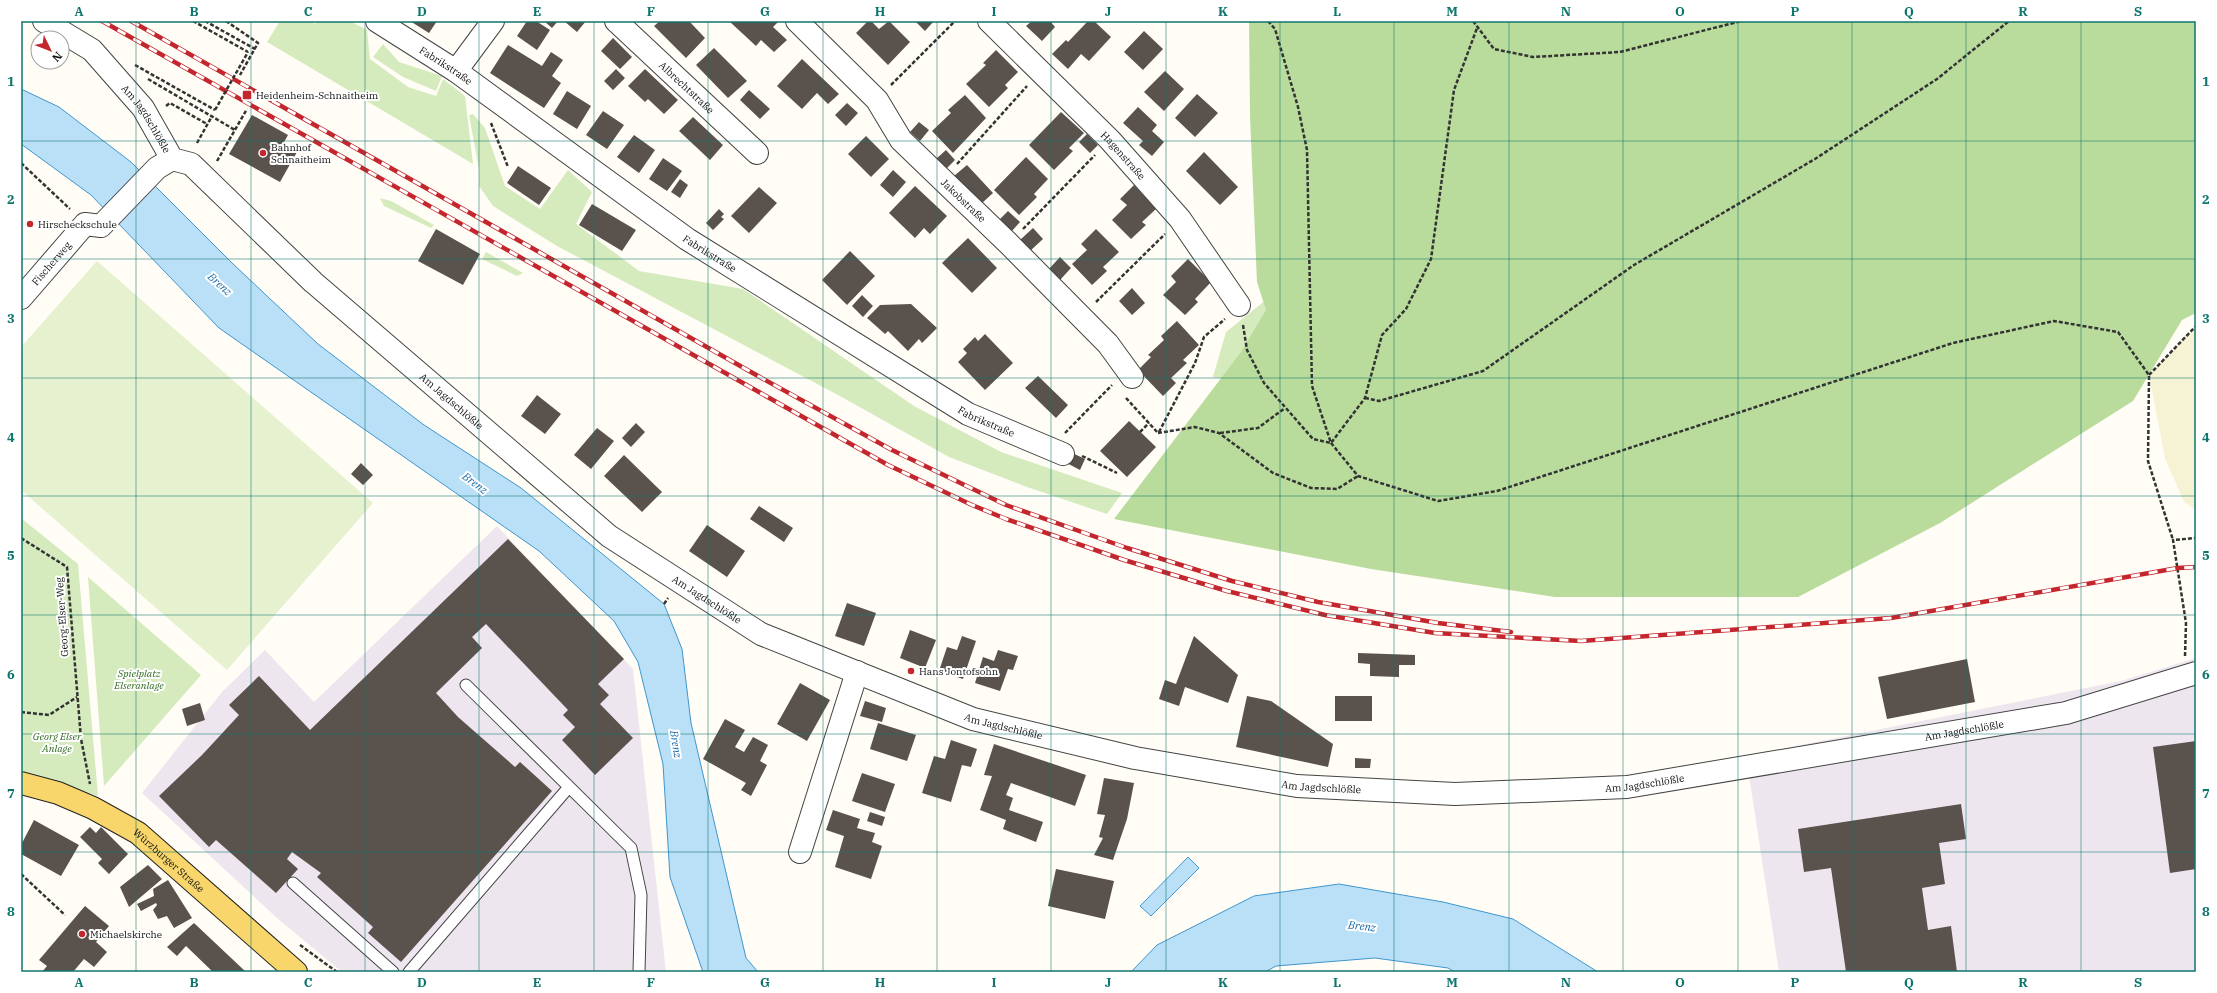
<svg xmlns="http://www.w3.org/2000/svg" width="2217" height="993" font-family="'IBM Plex Serif',serif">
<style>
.industrial{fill:#eee6ef}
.farmland{fill:#f6f3d4}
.green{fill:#d5ebbd}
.forest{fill:#b9dc9c}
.pitch{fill:#e6f2cf}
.water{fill:#b9e0f7;stroke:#3f96cf}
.building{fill:#5a524d}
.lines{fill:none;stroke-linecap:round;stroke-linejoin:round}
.lane-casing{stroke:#444;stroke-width:13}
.street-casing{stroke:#444;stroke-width:24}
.primary-casing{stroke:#222;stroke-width:24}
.path{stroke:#333;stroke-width:2.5;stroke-dasharray:4 2;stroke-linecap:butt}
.lane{stroke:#fff;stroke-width:11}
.street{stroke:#fff;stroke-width:22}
.primary{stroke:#f9d66b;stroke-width:22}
.rail-casing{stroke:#c4262e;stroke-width:4.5}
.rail{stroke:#fff;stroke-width:3;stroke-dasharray:9;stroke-linecap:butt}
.path-bridge{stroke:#333;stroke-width:2.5;stroke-dasharray:4 2;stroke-linecap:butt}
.grid{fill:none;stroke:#0f766e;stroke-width:1;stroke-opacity:0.55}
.poi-dot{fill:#c4262e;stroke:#fff;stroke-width:1.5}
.labels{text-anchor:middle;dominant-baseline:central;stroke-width:4;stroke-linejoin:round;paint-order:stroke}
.street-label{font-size:10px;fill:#111;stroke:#fff}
.poi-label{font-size:10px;fill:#111;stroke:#fff;text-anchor:start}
.park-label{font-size:10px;font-style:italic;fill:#2f6b1f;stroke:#fff}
.water-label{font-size:11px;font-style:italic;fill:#1768a6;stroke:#fff}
.neatline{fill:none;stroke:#0f766e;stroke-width:1.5}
.grid-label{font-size:13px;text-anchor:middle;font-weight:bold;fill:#0f766e}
</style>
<rect width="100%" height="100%" fill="#fffdf5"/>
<!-- industrial -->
<path class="industrial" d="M497 526 633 669 666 972H342L277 918 142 793 222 692 265 650 314 702Z
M2196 658V972H1779L1746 756 2121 681Z"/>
<!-- farmland -->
<path class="farmland" d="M2196 326V510L2184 502 2165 458 2149 375Z"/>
<!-- green -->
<path class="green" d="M280 21H311L315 24 317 21H350L367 30 370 59 408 87 436 96 443 79 465 96 473 164 267 42Z
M383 44 399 62 442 76 436 91 403 77 373 57Z
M473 114 485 128 505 186 540 209 568 170 592 192 576 224 639 271 743 289 914 406 1001 452 1122 493 1107 514 1027 487 949 457 838 395 557 246 493 206 479 186V169L469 115Z
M380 198 391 201 434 225 431 228 384 206Z
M486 252 523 273 517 276 482 259Z
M1272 295 1250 384 1213 377 1226 332Z
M21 518 78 564 98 796 21 771Z
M88 577 201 675 104 786Z"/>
<!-- forest -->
<path class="forest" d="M1249 21H2196V313L2182 320 2133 401 1940 523 1798 597H1555L1371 569 1114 519 1241 352 1266 310 1257 282 1250 116Z"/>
<!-- pitch -->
<path class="pitch" d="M97 261 373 503 227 670 21 490V347Z"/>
<!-- water -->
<path class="water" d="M21 89 59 107 131 162 232 263 318 344 424 425 521 488 664 604 682 649 691 723 746 958 758 972H703L670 877 663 764 638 662 614 621 539 551 219 328 91 195 21 144Z
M1188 857 1199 868 1151 916 1140 906Z
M1339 884 1443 902 1513 919 1598 972H1455L1448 968 1375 958 1276 966 1265 972H1131L1157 945 1254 896Z"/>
<!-- building -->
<path class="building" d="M410 21H437L429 33Z
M527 21H536L550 30 537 50 517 36Z
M544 21H558L552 28Z
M564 21H586L577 32Z
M660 21H689L705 38 686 58 654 26Z
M729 21H779L773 27 787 40 774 52 761 40 756 46Z
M868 21H871L879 29 889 21 910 42 888 65 856 33Z
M915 21H934L925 31Z
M1032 21H1050L1055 27 1042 41 1026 26Z
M1088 21H1094L1111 37 1089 61 1081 54 1068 69 1052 54 1066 40 1068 42Z
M1144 31 1163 49 1143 70 1124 52Z
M613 38 632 57 620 69 601 51Z
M508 45 542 66 551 52 563 60 552 76 561 83 544 108 490 73Z
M714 48 747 81 728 98 696 65Z
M996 50 1018 72 1005 85 1008 88 989 107 966 84 986 65 983 63Z
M802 59 839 94 828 104 817 93 802 109 777 86Z
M616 69 625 78 613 90 604 81Z
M645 69 678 100 664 114 648 99 645 102 628 86Z
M1165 71 1184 89 1164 111 1144 92Z
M749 90 770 109 760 119 740 100Z
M567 91 591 106 577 129 553 114Z
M1197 94 1218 113 1195 137 1175 118Z
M965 95 986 118 953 153 932 131 951 113 948 110Z
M847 103 858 113 846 126 835 115Z
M1138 107 1157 125 1152 131 1164 142 1152 156 1139 145 1143 141 1123 123Z
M603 111 624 125 607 149 586 135Z
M1061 112 1084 133 1069 148 1073 151 1054 170 1029 145Z
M252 115 288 135 283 144 297 152 280 182 229 154Z
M693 117 723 145 710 160 679 131Z
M919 122 929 130 920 141 910 132Z
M1087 134 1098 145 1090 153 1079 142Z
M634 135 655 150 639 173 617 157Z
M866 136 889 159 871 177 848 154Z
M946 150 955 160 946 169 936 159Z
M1204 152 1238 187 1220 205 1186 171Z
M1026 157 1048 179 1034 194 1037 197 1019 215 994 190Z
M663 158 682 171 667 191 649 179Z
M967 165 993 193 981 204 954 176Z
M518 166 551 188 539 205 507 183Z
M893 170 906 182 893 197 880 185Z
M680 179 688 185 680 198 671 192Z
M1134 185 1156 209 1142 222 1146 225 1131 239 1112 220 1127 205 1120 199Z
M915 186 947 216 930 234 924 228 915 238 889 213Z
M759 187 777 203 749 233 731 216Z
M592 204 636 230 622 251 579 225Z
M719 209 724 214 721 217 724 219 713 230 706 223Z
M1008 211 1020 222 1011 232 999 220Z
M1033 228 1043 239 1030 251 1020 240Z
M436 229 480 254 463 285 418 261Z
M1096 229 1119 252 1103 267 1107 271 1092 285 1072 264 1087 250 1081 244Z
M968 238 997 268 972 293 942 263Z
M850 251 875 276 847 305 822 280Z
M1060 257 1071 268 1060 280 1049 269Z
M1188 259 1211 282 1195 299 1198 302 1185 315 1163 295 1176 282 1171 276Z
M1132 288 1145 303 1132 315 1119 301Z
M862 295 873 306 863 317 852 306Z
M911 304 937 328 922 343 919 339 908 351 888 331 885 334 867 318 880 305Z
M1177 321 1199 345 1183 360 1187 363 1171 378 1176 383 1163 396 1138 370 1151 357 1148 355 1164 340 1161 336Z
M985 334 1013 363 985 390 958 362 967 353 963 349 975 337 978 341Z
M1038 376 1068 405 1056 418 1025 388Z
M537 395 561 414 545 434 521 416Z
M1129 421 1156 447 1127 477 1100 451Z
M636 423 645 432 631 447 622 438Z
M597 428 614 441 591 469 574 455Z
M1066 450 1085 459 1080 470 1061 460Z
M624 455 662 492 642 512 604 476Z
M361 463 373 475 363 485 351 474Z
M759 506 793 528 784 542 750 519Z
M707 525 745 551 727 577 689 551Z
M508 539 624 659 598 684 609 695 600 704 633 738 595 775 562 740 575 727 563 715 568 710 486 624 472 637 482 648 436 693 458 717 515 767 520 762 552 791 401 962 368 933 373 927 317 877 321 873 292 852 287 859 298 869 276 893 216 840 209 847 159 796 202 755 239 715 229 705 259 676 310 730Z
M847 603 876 613 864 646 835 636Z
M910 630 936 640 925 668 900 658Z
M962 636 976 641 963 679 939 671 947 647 957 650Z
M1194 636 1238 675 1228 703 1185 687 1179 706 1159 699 1165 680 1176 684Z
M998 650 1018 656 1013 670 1008 669 1000 691 975 683 983 657 994 661Z
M1358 653 1415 655V665H1399V677L1370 676V664L1358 663Z
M1967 659 1975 702 1887 719 1878 677Z
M800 683 830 700 807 741 777 724Z
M1247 696 1271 701 1333 744 1328 767 1236 747Z
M1335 696H1372V721H1335Z
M865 701 886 708 882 722 860 716Z
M200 703 205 720 187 726 182 709Z
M725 719 745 730 735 747 744 752 753 737 768 745 760 761 767 765 751 796 741 790 746 783 703 759Z
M878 723 916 735 907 761 870 749Z
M951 740 977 749 971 767 962 765 951 802 922 793 934 756 945 759Z
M2196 741V869L2170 873 2153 747Z
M994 744 1086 775 1075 806 1011 783 1006 795 1013 798 1009 810 1043 822 1036 842 1003 829 1006 820 980 810 992 776 984 775Z
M1355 758 1371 759 1370 768H1355Z
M862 773 895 784 885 812 852 801Z
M1104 778 1134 783 1127 819 1113 860 1094 855 1103 838 1099 837 1105 815 1097 814Z
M1961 804 1966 839 1939 843 1945 884 1922 888 1928 930 1951 926 1957 972H1846L1831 868 1804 872 1798 829Z
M833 810 860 819 857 828 875 833 872 842 882 846 871 879 835 867 844 836 826 830Z
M870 812 885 817 882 826 867 821Z
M34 820 79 845 61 876 21 854V845Z
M90 827 96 833 101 827 128 854 109 874 98 863 102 859 80 837Z
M148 865 162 879 129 907 120 887Z
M1056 869 1114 881 1105 919 1048 906Z
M168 880 192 918 174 928 167 916 158 919 153 910 157 905 156 903 141 911 137 904 154 896 153 889Z
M85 906 109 926 96 942 107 952 94 967 84 959 73 972H42L47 966 39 960Z
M194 923 246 972H213L186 946 177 956 167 947Z"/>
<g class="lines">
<defs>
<path id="lane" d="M466 685 631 848 641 895 639 972
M293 883 393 972
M409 972 569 787"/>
<g id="street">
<path id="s1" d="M44 21 92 50 143 108 172 159 191 164 313 282 609 536 761 634 973 719 1135 758 1297 786 1455 794 1627 787 2066 713 2196 673"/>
<path id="s2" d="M377 21 456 71 687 239 968 414 1063 454"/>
<path id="s3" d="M616 21 757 153"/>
<path id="s4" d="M797 21 877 100 901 140 1008 243 1108 344 1132 377"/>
<path id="s5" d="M989 21 1110 140 1180 219 1239 305"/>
<path d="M456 71 493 21"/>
<path id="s6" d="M21 298 85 224 101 226 157 168 172 159"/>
<path d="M800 852 857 672"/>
</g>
<g id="primary">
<path id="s7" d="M21 783 58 793 93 808 138 833 296 972"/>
</g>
</defs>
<!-- lane casing -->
<use href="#lane" class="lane-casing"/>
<!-- street casing -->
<use href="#street" class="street-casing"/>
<!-- primary casing -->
<use href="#primary" class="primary-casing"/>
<!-- path -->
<path class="path" d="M193 21 248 52
M205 21 255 49
M226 21 258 43 240 75
M1268 21 1275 29 1298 107 1307 150 1312 386 1331 443 1358 476 1438 501 1497 491 1953 343 2054 321 2118 332 2149 375 2148 461 2173 540
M1473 21 1494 49 1533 57 1620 52 1741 21
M135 65 215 110
M148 79 235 130
M891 85 955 21
M166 106 170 103 207 124
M491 123 508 167
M197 143 212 116
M217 161 247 109
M21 163 70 209
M957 164 1027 86
M1023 229 1095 155
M1096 302 1165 234
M1243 325 1247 350 1264 383 1313 439 1331 443 1365 398 1382 335 1406 309 1431 259 1454 90 1477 28
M2149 375 2196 326
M1126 398 1158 433
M1365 398 1379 401 1483 371 1634 265 1815 159 1937 79 2009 21
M1140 432 1149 423
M1159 432 1195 363 1204 337 1225 319
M1065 433 1112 385
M1158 433 1195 427 1219 433 1273 473 1311 488 1337 489 1358 476
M1220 433 1258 428 1285 408
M1082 456 1117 473
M21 538 67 567 81 739 90 784
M664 604 668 598
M2185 656 2186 623 2173 540 2196 538
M21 712 49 715 77 697
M21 874 65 915
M300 945 337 972"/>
<!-- lane -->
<use href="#lane" class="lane"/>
<!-- street -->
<use href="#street" class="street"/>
<!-- primary -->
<use href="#primary" class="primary"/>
<defs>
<path id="rail" d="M102 21 888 465 972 505 1006 519 1124 560 1227 591 1325 615 1435 633 1581 641 1891 618 2178 568 2196 567
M131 21 758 376 892 450 1006 505 1127 548 1232 581 1318 602 1438 623 1511 632"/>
</defs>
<!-- rail casing -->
<use href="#rail" class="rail-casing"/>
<!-- rail -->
<use href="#rail" class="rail"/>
<!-- path-bridge -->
<path class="path-bridge" d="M215 110 248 52"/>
</g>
<!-- grid -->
<path class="grid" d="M136 21V972M251 21V972M365 21V972M479 21V972M594 21V972M708 21V972M823 21V972M937 21V972M1051 21V972M1166 21V972M1280 21V972M1394 21V972M1509 21V972M1623 21V972M1738 21V972M1852 21V972M1966 21V972M2081 21V972M21 141H2196M21 259H2196M21 378H2196M21 496H2196M21 615H2196M21 734H2196M21 852H2196"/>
<!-- markers -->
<g class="poi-dot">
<rect x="242" y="90" width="10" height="10" rx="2"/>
<circle cx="263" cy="153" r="4"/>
<circle cx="30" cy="224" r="4"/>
<circle cx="911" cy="671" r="4"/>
<circle cx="82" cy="934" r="4"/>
</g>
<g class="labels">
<!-- street labels -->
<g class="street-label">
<text stroke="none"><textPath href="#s2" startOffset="82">Fabrikstraße</textPath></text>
<text stroke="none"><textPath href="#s3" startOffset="97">Albrechtstraße</textPath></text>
<text stroke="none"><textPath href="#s1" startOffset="144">Am Jagdschlößle</textPath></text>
<text stroke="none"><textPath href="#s5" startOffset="190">Hagenstraße</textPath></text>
<text stroke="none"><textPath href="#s4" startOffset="246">Jakobstraße</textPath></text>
<text stroke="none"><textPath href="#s2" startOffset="406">Fabrikstraße</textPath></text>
<text stroke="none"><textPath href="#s6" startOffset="46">Fischerweg</textPath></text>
<text stroke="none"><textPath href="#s1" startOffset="564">Am Jagdschlößle</textPath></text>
<text stroke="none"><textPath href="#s2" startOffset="730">Fabrikstraße</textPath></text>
<text stroke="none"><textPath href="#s1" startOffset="888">Am Jagdschlößle</textPath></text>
<text transform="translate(62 617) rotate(-94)">Georg-Elser-Weg</text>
<text stroke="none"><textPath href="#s1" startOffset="1212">Am Jagdschlößle</textPath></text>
<text stroke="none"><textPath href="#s1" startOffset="2184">Am Jagdschlößle</textPath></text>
<text stroke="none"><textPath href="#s1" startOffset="1860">Am Jagdschlößle</textPath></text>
<text stroke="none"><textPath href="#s1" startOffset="1536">Am Jagdschlößle</textPath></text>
<text stroke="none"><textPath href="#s7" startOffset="169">Würzburger Straße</textPath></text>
</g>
<!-- poi labels -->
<g class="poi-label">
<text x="256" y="95">Heidenheim-Schnaitheim</text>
<text x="271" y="147">Bahnhof<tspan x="271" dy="12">Schnaitheim</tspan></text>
<text x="38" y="224">Hirscheckschule</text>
<text x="919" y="671">Hans Jontofsohn</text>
<text x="90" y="934">Michaelskirche</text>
</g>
<!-- park labels -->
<g class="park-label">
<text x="139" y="673">Spielplatz<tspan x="139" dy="12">Elseranlage</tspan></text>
<text x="57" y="736">Georg Elser<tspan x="57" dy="12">Anlage</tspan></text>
</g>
<!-- water labels -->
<g class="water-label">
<text transform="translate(220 284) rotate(42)">Brenz</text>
<text transform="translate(475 483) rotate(36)">Brenz</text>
<text transform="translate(676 744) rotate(81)">Brenz</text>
<text transform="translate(1362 926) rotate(6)">Brenz</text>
</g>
</g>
<!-- border -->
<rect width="2217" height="993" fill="none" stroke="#ffffff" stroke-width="44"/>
<!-- north arrow -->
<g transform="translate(50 50) rotate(133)"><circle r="19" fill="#ffffff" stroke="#a0a0a0"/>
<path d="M0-3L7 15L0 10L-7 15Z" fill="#c4262e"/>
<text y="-6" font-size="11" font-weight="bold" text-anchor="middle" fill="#111111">N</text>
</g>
<rect x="22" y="22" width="2173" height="949" class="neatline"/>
<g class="grid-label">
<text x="79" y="16">A</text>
<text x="194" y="16">B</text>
<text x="308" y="16">C</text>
<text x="422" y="16">D</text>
<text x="537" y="16">E</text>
<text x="651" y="16">F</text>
<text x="765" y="16">G</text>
<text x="880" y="16">H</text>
<text x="994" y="16">I</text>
<text x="1108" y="16">J</text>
<text x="1223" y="16">K</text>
<text x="1337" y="16">L</text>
<text x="1452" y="16">M</text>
<text x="1566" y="16">N</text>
<text x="1680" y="16">O</text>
<text x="1795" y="16">P</text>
<text x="1909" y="16">Q</text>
<text x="2023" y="16">R</text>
<text x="2138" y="16">S</text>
<text x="11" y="86">1</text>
<text x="2206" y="86">1</text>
<text x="11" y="204">2</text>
<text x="2206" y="204">2</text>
<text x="11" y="323">3</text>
<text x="2206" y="323">3</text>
<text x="11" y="442">4</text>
<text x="2206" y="442">4</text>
<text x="11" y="560">5</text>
<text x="2206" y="560">5</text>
<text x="11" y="679">6</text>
<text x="2206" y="679">6</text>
<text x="11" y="798">7</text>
<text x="2206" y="798">7</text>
<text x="11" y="916">8</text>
<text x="2206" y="916">8</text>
<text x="79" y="987">A</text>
<text x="194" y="987">B</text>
<text x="308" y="987">C</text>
<text x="422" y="987">D</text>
<text x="537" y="987">E</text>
<text x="651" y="987">F</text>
<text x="765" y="987">G</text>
<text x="880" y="987">H</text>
<text x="994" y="987">I</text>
<text x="1108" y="987">J</text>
<text x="1223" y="987">K</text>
<text x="1337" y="987">L</text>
<text x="1452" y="987">M</text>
<text x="1566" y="987">N</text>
<text x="1680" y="987">O</text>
<text x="1795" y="987">P</text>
<text x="1909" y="987">Q</text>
<text x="2023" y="987">R</text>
<text x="2138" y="987">S</text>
</g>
</svg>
